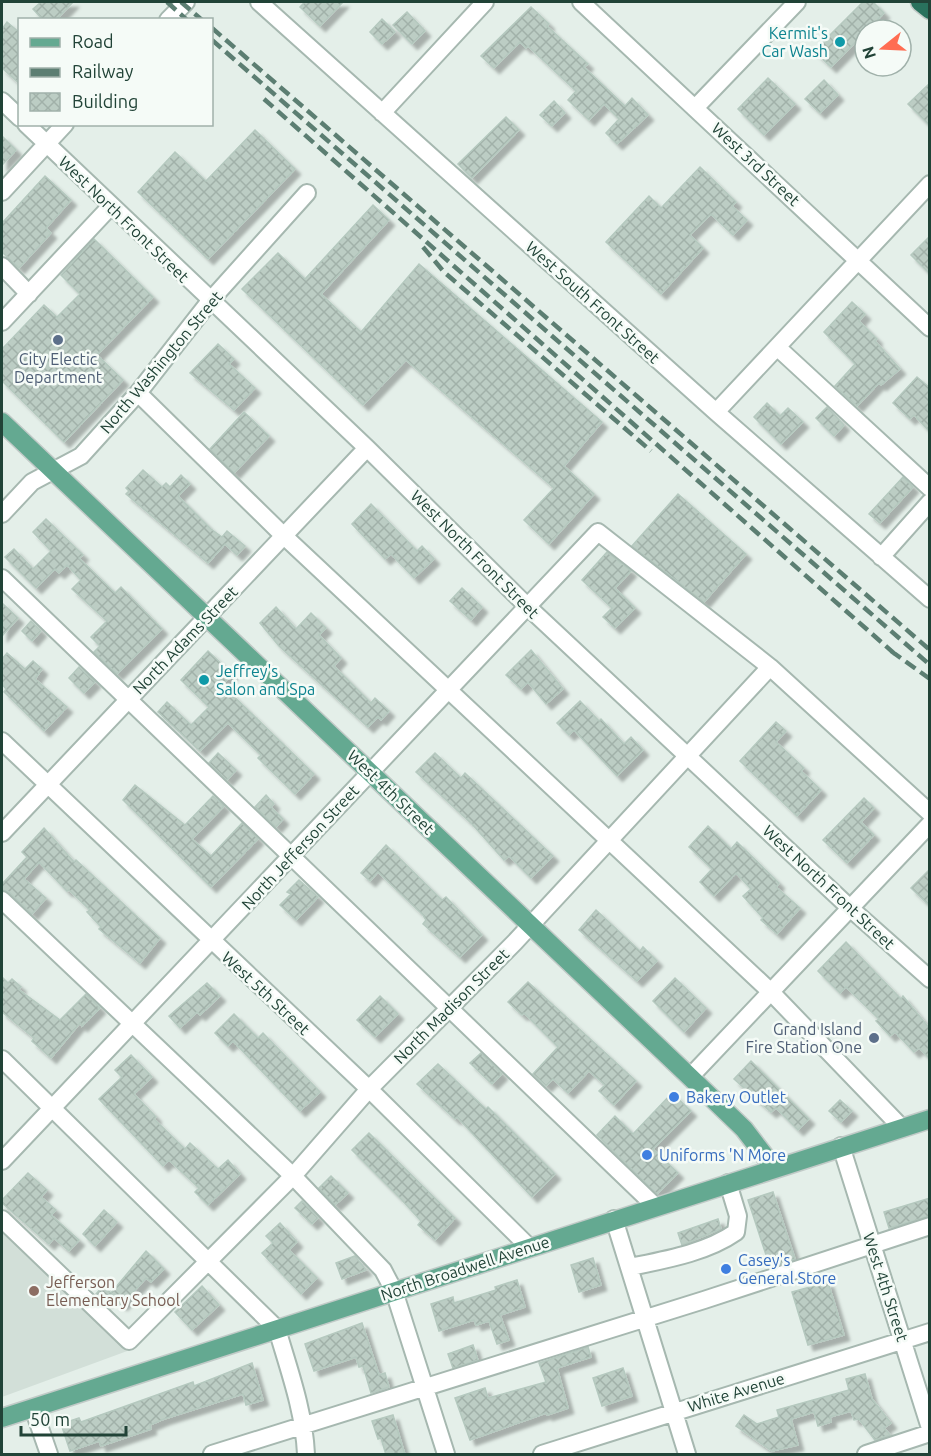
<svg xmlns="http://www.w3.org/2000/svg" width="931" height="1456" font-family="Ubuntu,sans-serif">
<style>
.built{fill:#d2dfd8}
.building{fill:url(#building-cross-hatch);stroke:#b5c9bf;stroke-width:1.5;filter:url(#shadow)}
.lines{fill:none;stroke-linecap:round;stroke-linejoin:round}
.minor-casing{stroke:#a6b8b0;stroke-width:20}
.major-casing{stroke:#c1cac7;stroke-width:21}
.highway-casing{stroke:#c1cac7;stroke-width:21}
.minor{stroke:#fff;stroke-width:16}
.major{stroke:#64a991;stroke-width:18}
.highway{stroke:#29725d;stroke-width:18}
.rail{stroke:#5c7e72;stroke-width:4.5;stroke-dasharray:12 6;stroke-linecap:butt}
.culture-dot{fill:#0f9aa8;stroke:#f5fbf7;stroke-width:2}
.service-dot{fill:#5c6f8a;stroke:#f5fbf7;stroke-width:2}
.shop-dot{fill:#3f7fe0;stroke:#f5fbf7;stroke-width:2}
.education-dot{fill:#8d6e63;stroke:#f5fbf7;stroke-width:2}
.labels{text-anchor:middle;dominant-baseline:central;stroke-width:5;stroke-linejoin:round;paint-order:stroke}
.culture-label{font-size:16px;fill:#0d838f;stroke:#f5fbf7;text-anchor:end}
.street-label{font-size:16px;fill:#214337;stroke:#f5fbf7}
.service-label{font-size:16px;fill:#4e5e75;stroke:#f5fbf7}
.shop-label{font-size:16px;fill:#366cbe;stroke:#f5fbf7;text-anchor:start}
.education-label{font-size:16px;fill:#785e54;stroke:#f5fbf7;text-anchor:start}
</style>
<defs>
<pattern id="building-cross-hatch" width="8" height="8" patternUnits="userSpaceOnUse" patternTransform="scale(1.5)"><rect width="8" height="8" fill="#bccdc4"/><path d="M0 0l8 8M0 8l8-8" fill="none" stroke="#a1b1a9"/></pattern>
<filter id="shadow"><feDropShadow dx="5.5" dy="5.5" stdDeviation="1.5" flood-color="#0004"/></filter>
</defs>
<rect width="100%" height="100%" fill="#e4efe9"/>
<!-- built -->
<path class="built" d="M2 1232 130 1350 2 1397Z"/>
<!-- building -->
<path class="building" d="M41 2H73L56 20H43L33 9Z
M305 2H343L320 26 300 7Z
M863 2H873L884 13 831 67 814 51Z
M531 7 549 24 547 26 588 64 584 67 625 106 632 98 648 115 617 144 606 133 619 119 604 104 589 120 568 100 576 91 528 46 526 48 520 42 494 68 481 56Z
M407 12 425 31 412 44 393 25Z
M382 19 395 32 382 44 370 32Z
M7 22 20 33V84L2 68V29Z
M768 78 795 104 764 135 738 109Z
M824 80 838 95 820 113 805 99Z
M930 83V126L908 104Z
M554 101 565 113 552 126 540 115Z
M506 117 519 130 472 178 458 164Z
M255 130 295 169 208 259 138 192 175 152 206 181Z
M2 136 16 150 2 165Z
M700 167 736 202 732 206 747 220 733 235 711 214 690 235 703 248 661 294 606 242 649 196 661 208Z
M45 176 71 200 46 228 51 233 19 268 2 252V223Z
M373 205 389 220 321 294 361 332 419 264 602 422 564 466 594 494 549 544 524 520 554 488 406 360 363 405 242 289 278 253 305 279Z
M930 236V274L911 255Z
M94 239 153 297 97 355 123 380 64 442 2 381V349L44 305 57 317 80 294 61 275Z
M852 302 865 314 859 321 877 339 875 341 900 369 881 385 879 383 857 406 835 386 855 364 824 332Z
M218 344 234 359 229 364 255 388 234 410 190 373Z
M917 377 930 388V432L914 415 910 419 893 403Z
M767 403 780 416 788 408 803 422 781 444 754 417Z
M827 407 844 425 834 436 816 418Z
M244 412 269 436 234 473 210 449Z
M143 470 162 487 166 483 170 487 181 475 190 484 178 496 211 529 222 537 227 531 245 546 237 555 225 544 208 563 126 494 129 491 126 488Z
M903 477 913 487 880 523 869 514Z
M678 494 746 554 704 602 632 546Z
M371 504 417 551 422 546 434 559 414 578 391 554 385 559 352 524Z
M46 519 83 555 79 558 115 593 121 587 162 629 117 674 94 652 100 646 91 637 107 621 72 589 81 580 67 565 59 573 55 569 36 588 5 557 14 549 33 569 51 551 33 532Z
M607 552 631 571 615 588 635 608 615 628 603 617 612 608 582 580Z
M462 588 482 607 471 620 450 601Z
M2 603 18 618 2 636Z
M276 607 296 629 311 613 326 628 319 635 341 658 334 666 371 703 375 698 389 711 381 720 378 717 368 727 279 646 260 623Z
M31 621 41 631 32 641 22 631Z
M531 650 563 689 546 704 528 682 521 689 506 675Z
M208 651 232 674 222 685 314 774 295 794 258 758 261 755 228 723 200 751 158 712 167 702 191 725 209 707 181 680Z
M7 653 25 669 33 661 42 669 35 679 67 707 44 731 4 692 6 689 2 684V659Z
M79 667 95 682 84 693 69 678Z
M580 701 599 721 601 719 624 744 631 737 643 750 617 776 574 730 569 735 557 723Z
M776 722 786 731 776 742 804 768 801 771 821 790 797 816 740 761Z
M218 753 236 770 227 780 209 763Z
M435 753 461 778 465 773 553 856 531 878 509 856 504 860 472 824 416 772Z
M135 785 185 825 213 796 224 806 192 839 211 856 242 823 258 839 211 887 123 800Z
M266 795 274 804 271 807 283 819 276 827 255 807Z
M864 798 874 808 861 822 874 835 847 863 823 840Z
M708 826 731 849 737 842 779 883 776 887 800 908 777 934 761 920 763 918 743 896 751 889 736 873 714 896 700 882 712 869 689 847Z
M44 828 74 862 76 860 160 938 140 963 99 929 101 927 87 912 90 910 69 890 67 891 39 862 24 879 46 898 32 914 9 892 2 890V884L27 857 22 852Z
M386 845 442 900 446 897 482 935 460 957 423 924 426 920 423 915 378 872 370 881 361 873Z
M930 869V906L911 888Z
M299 880 318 897 296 920 280 905 291 894 287 892Z
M596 910 640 951 643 947 657 961 637 981 579 930Z
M846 942 901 999 903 996 930 1029V1059L919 1048 914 1052 895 1032 890 1036 876 1021 879 1019 846 987 840 993 818 971Z
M2 977 8 983 12 979 21 987 18 989 60 1020 86 994 100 1008 82 1026 80 1023 51 1058 32 1041 34 1038 2 1012Z
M675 978 706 1008 684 1032 653 1001Z
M528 982 636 1081 614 1105 599 1091 605 1085 589 1071 568 1093 553 1079 546 1086 533 1074 558 1047 524 1013 522 1015 508 1002Z
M207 983 220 996 200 1015 197 1012 180 1028 169 1016Z
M380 996 398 1014 375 1037 357 1020Z
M234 1014 258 1038 263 1033 320 1092 300 1111 233 1041 228 1046 215 1033Z
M481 1053 502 1074 492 1084 470 1063Z
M131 1055 152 1077 134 1094 156 1117 154 1119 185 1149 190 1143 218 1169 228 1160 240 1174 208 1205 195 1192 199 1188 169 1160 163 1166 99 1099 122 1077 115 1070Z
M751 1061 809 1119 798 1130 776 1108 771 1112 734 1079Z
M438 1064 486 1109 488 1107 555 1174 532 1197 457 1117 455 1119 417 1084Z
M672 1093 691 1111 653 1149 678 1173 657 1194 597 1135 615 1116 633 1134Z
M840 1100 852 1111 841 1122 829 1111Z
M369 1133 455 1218 435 1240 418 1225 421 1221 401 1199 352 1150Z
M28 1173 47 1190 41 1197 56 1210 51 1215 79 1240 69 1251 54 1238 49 1244 2 1203V1200Z
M331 1176 348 1193 335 1205 319 1188Z
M773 1192 795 1259 770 1267 748 1200Z
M930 1198V1216L889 1228 884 1212Z
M302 1201 318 1218 312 1224 295 1208Z
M104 1210 117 1222 95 1246 83 1234Z
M718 1219 721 1229 682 1245 678 1233Z
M280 1223 297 1242 289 1250 317 1278 301 1294 262 1253 273 1243 266 1236Z
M146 1251 164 1269 151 1282 146 1278 122 1305 110 1295 104 1303 96 1294 103 1286 111 1293Z
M355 1256 366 1270 342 1279 336 1263Z
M593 1258 601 1285 579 1292 571 1265Z
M517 1280 525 1307 500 1315 509 1340 497 1344 489 1321 476 1325 474 1320 439 1331 431 1304 453 1297 454 1303 496 1290 495 1287Z
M828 1282 844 1335 808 1345 792 1292Z
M202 1286 219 1305 192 1330 175 1312Z
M362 1323 379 1375 385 1373 389 1387 371 1393 363 1366 359 1367 356 1357 314 1371 305 1344Z
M473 1345 478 1360 453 1368 448 1354Z
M588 1347 591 1357 557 1368 568 1408 547 1415 546 1413 470 1440 455 1398 485 1388 488 1398 546 1382 539 1363Z
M252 1363 263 1400 246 1405 243 1394 164 1419 150 1425 151 1429 101 1446 99 1441 70 1451 61 1424 79 1418 81 1422 193 1382 194 1386Z
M623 1368 632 1396 602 1406 593 1378Z
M865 1374 872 1399 891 1423 884 1428 890 1435 875 1440 859 1419 854 1420 851 1411 830 1417 831 1422 818 1426 814 1412 791 1419 798 1445 772 1451 736 1426 744 1415 757 1424 779 1417 777 1410 849 1390 846 1379Z
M393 1415 405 1455H386L381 1438 378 1439 372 1421Z"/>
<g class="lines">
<defs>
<path id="minor" d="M259 2 716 412 930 599
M581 2 930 328
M168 20 186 2
M2 101 20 118
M695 108 797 2
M382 113 485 2
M26 124 367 448 527 606 850 908 930 979
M2 192 65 124
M2 266 29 294
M2 322 110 207
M777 347 930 488
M138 393 284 536 771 992 902 1128
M716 412 930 184
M2 514 32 482 81 456 138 393 210 301 307 193
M881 557 930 502
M2 578 655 1206
M2 741 369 1089 529 1247
M2 833 367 448
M2 900 293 1176 383 1270 394 1291 446 1454
M2 1059 277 1329C289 1370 304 1411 306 1454
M690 1077 930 824
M841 1146 930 1428
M2 1161 598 532 770 667 930 813
M2 1219 129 1341 293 1176 369 1089 515 942 770 667
M614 1219 687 1454
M630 1267C664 1260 706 1253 736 1232L738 1216 728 1183
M33 1408 49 1454
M212 1454 704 1300 930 1226
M542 1454 930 1332
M866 1454 930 1433"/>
<path id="major" d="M2 422 690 1077 744 1129 774 1168
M2 1418 930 1119"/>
<path id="highway" d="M920 2 930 10"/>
</defs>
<!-- minor casing -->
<use href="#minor" class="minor-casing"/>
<!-- major casing -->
<use href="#major" class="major-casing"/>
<!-- highway casing -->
<use href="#highway" class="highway-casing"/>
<!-- minor -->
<use href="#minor" class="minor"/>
<!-- major -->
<use href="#major" class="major"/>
<!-- highway -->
<use href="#highway" class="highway"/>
<!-- rail -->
<path class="rail" d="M167 2 187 20
M181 2 202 20
M212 28 930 650
M212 40 930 665
M264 99 896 655
M423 247 444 272 651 451
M891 651 930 679"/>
</g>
<!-- markers -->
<g class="culture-dot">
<circle cx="840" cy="42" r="6"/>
<circle cx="204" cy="680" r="6"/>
</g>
<g class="service-dot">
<circle cx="58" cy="340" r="6"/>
<circle cx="874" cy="1038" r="6"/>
</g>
<g class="shop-dot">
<circle cx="674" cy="1097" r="6"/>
<circle cx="647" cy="1155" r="6"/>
<circle cx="726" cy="1269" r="6"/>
</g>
<circle class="education-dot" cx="34" cy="1291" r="6"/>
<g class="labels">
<!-- culture labels -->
<g class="culture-label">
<text x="828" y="33">Kermit's<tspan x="828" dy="18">Car Wash</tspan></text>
<text x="216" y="671" text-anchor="start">Jeffrey's<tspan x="216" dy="18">Salon and Spa</tspan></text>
</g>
<!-- street labels -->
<g class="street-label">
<text transform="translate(756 164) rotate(43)">West 3rd Street</text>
<text transform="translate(124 219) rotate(44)">West North Front Street</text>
<text transform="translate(593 302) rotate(42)">West South Front Street</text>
<text transform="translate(161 362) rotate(-50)">North Washington Street</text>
<text transform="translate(475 554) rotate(45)">West North Front Street</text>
<text transform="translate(185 640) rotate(-46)">North Adams Street</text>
<text transform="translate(391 792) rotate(44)">West 4th Street</text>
<text transform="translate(300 847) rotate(-47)">North Jefferson Street</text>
<text transform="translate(829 887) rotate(43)">West North Front Street</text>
<text transform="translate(266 993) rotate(43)">West 5th Street</text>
<text transform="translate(451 1006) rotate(-45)">North Madison Street</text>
<text transform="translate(465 1268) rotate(-18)">North Broadwell Avenue</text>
<text transform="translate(886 1287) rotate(72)">West 4th Street</text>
<text transform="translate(736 1392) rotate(-17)">White Avenue</text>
</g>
<!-- service labels -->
<g class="service-label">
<text x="58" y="359">City Electic<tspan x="58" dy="18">Department</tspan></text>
<text x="862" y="1029" text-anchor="end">Grand Island<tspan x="862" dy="18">Fire Station One</tspan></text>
</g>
<!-- shop labels -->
<g class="shop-label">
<text x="686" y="1097">Bakery Outlet</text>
<text x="659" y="1155">Uniforms 'N More</text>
<text x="738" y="1260">Casey's<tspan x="738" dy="18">General Store</tspan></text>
</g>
<!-- education labels -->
<g class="education-label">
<text x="46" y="1282">Jefferson<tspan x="46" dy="18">Elementary School</tspan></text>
</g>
</g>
<!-- border -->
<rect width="931" height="1456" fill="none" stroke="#214337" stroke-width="6"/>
<!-- legend -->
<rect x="18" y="18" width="195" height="108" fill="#f5fbf7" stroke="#a0b1aa" stroke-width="1.5"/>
<rect x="30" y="38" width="30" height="9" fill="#64a991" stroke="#a0b1aa" stroke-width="1.5"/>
<text x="72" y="48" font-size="18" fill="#214337">Road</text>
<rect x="30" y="68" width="30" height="9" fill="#5c7e72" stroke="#a0b1aa" stroke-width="1.5"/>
<text x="72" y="78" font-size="18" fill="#214337">Railway</text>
<rect x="30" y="93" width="30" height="18" fill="url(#building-cross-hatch)" stroke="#a0b1aa" stroke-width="1.5"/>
<text x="72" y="108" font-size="18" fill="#214337">Building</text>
<!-- north arrow -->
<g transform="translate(883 48) rotate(252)"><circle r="28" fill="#f5fbf7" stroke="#a0b1aa" stroke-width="1.5"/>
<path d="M0-4.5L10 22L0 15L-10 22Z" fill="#ff6d52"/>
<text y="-9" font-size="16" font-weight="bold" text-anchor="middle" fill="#214337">N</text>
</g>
<!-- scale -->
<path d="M21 1426v9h105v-9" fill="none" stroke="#214337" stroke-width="3"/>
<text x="30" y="1426" font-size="18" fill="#214337" stroke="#f5fbf7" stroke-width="4.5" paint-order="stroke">50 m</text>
</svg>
